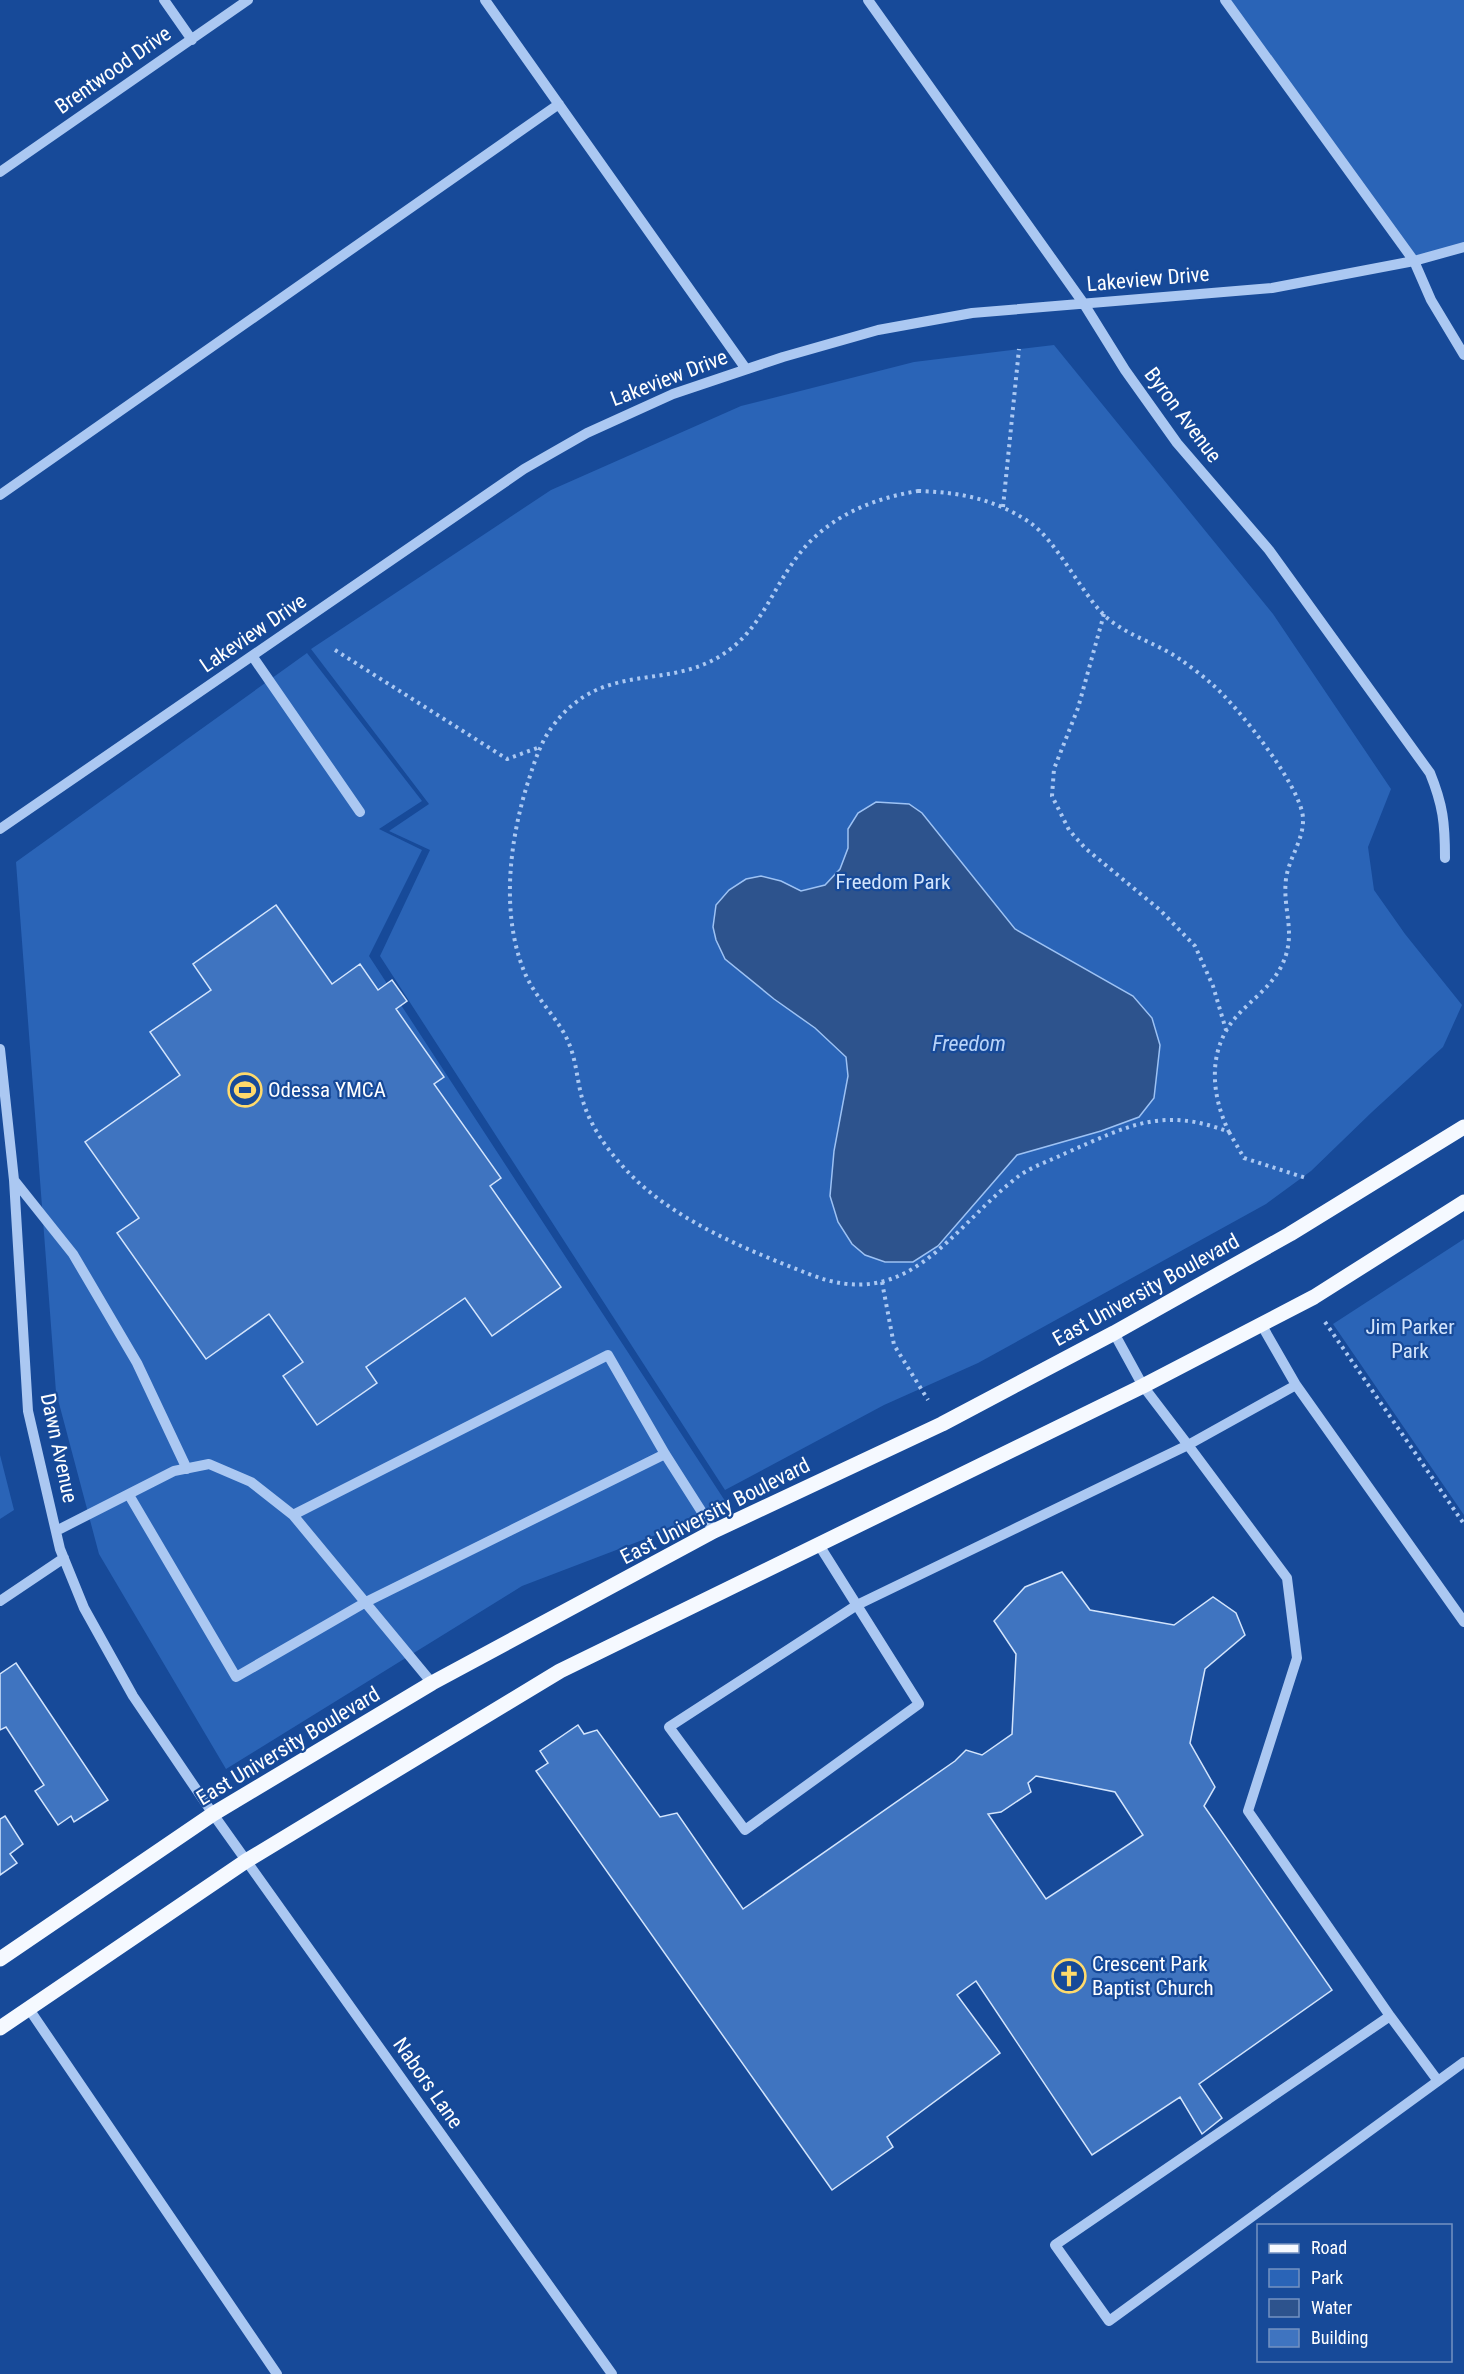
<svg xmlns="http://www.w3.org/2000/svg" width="1464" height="2374" font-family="'Roboto Condensed',sans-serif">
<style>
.green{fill:#2a64b7}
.water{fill:#2d538d;stroke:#9dc2f4;stroke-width:1.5}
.building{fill:#3f74c0;stroke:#d2e4fc;stroke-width:1.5;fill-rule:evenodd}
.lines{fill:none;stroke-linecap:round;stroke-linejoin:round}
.path{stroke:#abc8f2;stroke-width:4;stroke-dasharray:3 4.5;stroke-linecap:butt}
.minor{stroke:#abc8f2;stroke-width:10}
.major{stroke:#f5f9ff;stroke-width:15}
.labels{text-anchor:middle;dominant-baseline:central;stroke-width:4.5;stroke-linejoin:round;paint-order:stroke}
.street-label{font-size:21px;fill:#fff;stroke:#174a99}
.park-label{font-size:21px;fill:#d2e4fc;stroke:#174a99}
.poi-label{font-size:21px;fill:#fff;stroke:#174a99;text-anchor:start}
.water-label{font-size:22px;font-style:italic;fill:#b7d2f8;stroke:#174a99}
</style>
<rect width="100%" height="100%" fill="#174a99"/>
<!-- green -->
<path class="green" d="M1228 0H1464V247L1414 261Z
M1054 345 1273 614 1391 789 1368 847 1374 890 1405 934 1462 1005 1443 1047 1372 1112 1311 1171 1266 1204 978 1363 884 1405 725 1490 380 956 430 850 389 831 429 804 311 649 551 490 741 406 914 362Z
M307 653 422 801 379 829 422 850 369 956 729 1507 522 1586 226 1769 99 1554 56 1392 16 862Z
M1464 1239V1515L1333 1324Z
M0 1455 14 1510 0 1519Z"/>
<!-- water -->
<path class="water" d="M876 802 909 804 922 813 1015 929 1133 996 1152 1018 1160 1045 1154 1098 1139 1117 1101 1131 1017 1155 938 1246 913 1262H885L865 1255 852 1244 838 1222 830 1196 834 1151 848 1076 846 1057 815 1028 774 999 725 959 716 940 713 927 716 905 729 890 746 879 761 876 781 881 801 891 825 885 840 869 848 848V829L858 813Z"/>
<!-- building -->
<path class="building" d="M276 905 332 984 360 964 378 990 392 980 407 1001 396 1009 444 1077 434 1084 501 1178 490 1186 561 1287 492 1336 465 1298 366 1367 377 1383 317 1425 283 1376 303 1362 269 1314 206 1359 117 1233 139 1218 85 1142 180 1075 150 1032 211 990 193 964Z
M1062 1572 1090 1610 1174 1625 1213 1597 1236 1613 1245 1635 1205 1669 1190 1743 1215 1787 1204 1806 1332 1990 1199 2084 1222 2118 1202 2134 1180 2097 1092 2155 976 1981 957 1995 1000 2053 887 2137 893 2147 832 2190 536 1771 548 1763 540 1751 578 1725 584 1734 597 1730 660 1817 677 1813 743 1909 955 1761 966 1750 982 1755 1012 1734 1016 1654 994 1621 1025 1587ZM1036 1776 1115 1792 1143 1835 1046 1899 988 1814 1001 1812 1031 1792 1028 1783Z
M16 1663 108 1800 74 1822 71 1816 58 1825 35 1791 44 1785 6 1727 0 1730V1674Z
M5 1816 23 1844 10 1854 17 1863 0 1875V1819Z"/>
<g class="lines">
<!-- path -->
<path class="path" d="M918 491C959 492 995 499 1029 522 1056 540 1079 589 1103 614 1125 636 1156 642 1181 660 1191 667 1203 676 1213 685 1238 707 1301 786 1303 818 1304 840 1289 857 1286 879 1282 911 1298 934 1281 967 1270 988 1251 1000 1236 1017 1207 1050 1211 1095 1229 1132 1162 1106 1128 1126 1066 1153 1050 1161 1029 1167 1015 1179 949 1231 908 1314 809 1274 750 1251 685 1225 638 1182 613 1158 589 1128 581 1094 577 1078 576 1062 570 1046 560 1019 535 999 524 971 500 912 510 837 529 779 535 760 541 742 552 727 605 655 673 696 733 647 762 623 773 590 794 561 823 519 869 499 918 491Z
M1003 507 1019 349
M1104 614 1078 708 1054 769 1052 796 1069 830 1085 848 1160 910 1195 946 1213 986 1226 1030
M335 650 507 759 540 747
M1229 1132 1244 1158 1306 1178
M882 1282 894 1345 928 1400
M1325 1322 1464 1524"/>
<!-- minor -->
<path class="minor" d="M164 0 192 40
M485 0 746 369
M868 0 1084 304 1125 370 1177 443 1269 550 1430 773C1443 805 1445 823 1445 858
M1225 0 1414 261 1431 300 1464 355
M0 172 248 0
M0 495 559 104
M253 657 360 812
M0 829 524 469 587 433 673 394 783 357 878 330 972 313 1272 288 1414 261 1464 247
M0 1049 14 1180 28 1411 60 1549 84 1608 133 1696 213 1814 612 2374
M14 1180 73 1254 137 1363 187 1469
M1261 1324 1296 1385 1188 1445 1287 1578 1297 1658 1248 1811 1390 2016 1055 2245 1109 2321 1464 2062
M1296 1385 1464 1622
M129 1495 236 1677 366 1602 665 1454
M293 1515 608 1355 665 1454 714 1531
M56 1531 174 1471 209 1464 251 1482 293 1515 432 1683
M819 1545 919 1704 745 1830 669 1727 857 1605 1188 1445 1143 1386 1114 1333
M0 1601 64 1558
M29 2009 277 2374
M1390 2016 1438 2081"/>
<!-- major -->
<path class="major" d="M0 1959 213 1814 432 1683 714 1531 942 1424 1114 1333 1290 1234 1464 1127
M0 2028 246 1861 560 1671 1143 1386 1314 1297 1464 1202"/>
</g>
<!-- icons -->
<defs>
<symbol id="stadium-ring" viewBox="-11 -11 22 22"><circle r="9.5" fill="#174a99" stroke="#ffda6b" stroke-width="1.5"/><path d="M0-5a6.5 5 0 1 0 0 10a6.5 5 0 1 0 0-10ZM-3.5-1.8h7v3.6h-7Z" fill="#ffda6b"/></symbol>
<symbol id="church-ring" viewBox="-11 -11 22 22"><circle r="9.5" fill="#174a99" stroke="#ffda6b" stroke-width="1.5"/><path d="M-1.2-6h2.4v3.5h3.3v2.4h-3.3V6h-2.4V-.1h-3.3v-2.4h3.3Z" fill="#ffda6b"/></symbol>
</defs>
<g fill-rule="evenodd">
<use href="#stadium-ring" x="226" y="1071" width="38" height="38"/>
<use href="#church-ring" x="1050" y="1957" width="38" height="38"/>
</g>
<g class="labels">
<!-- street labels -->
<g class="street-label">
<text transform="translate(113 70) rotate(-35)">Brentwood Drive</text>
<text transform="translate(1148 279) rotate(-5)">Lakeview Drive</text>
<text transform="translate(669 378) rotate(-21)">Lakeview Drive</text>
<text transform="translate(1183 415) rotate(53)">Byron Avenue</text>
<text transform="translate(253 633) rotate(-34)">Lakeview Drive</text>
<text transform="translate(1146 1290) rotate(-29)">East University Boulevard</text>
<text transform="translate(59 1448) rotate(78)">Dawn Avenue</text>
<text transform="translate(715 1511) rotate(-27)">East University Boulevard</text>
<text transform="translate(288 1746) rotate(-31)">East University Boulevard</text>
<text transform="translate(428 2083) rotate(55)">Nabors Lane</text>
</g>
<!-- park labels -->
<g class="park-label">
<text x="893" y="882">Freedom Park</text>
<text x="1410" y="1327">Jim Parker<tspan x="1410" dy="24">Park</tspan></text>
</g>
<!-- poi labels -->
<g class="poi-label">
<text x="268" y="1090">Odessa YMCA</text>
<text x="1092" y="1964">Crescent Park<tspan x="1092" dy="24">Baptist Church</tspan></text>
</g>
<!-- water labels -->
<g class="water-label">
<text x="969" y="1043">Freedom</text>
</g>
</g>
<!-- legend -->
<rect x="1257" y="2224" width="195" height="138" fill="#174a99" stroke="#7492c2" stroke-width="1.5"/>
<rect x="1269" y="2244" width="30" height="9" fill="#f5f9ff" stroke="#7492c2" stroke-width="1.5"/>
<text x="1311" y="2254" font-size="18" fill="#ffffff">Road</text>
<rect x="1269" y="2269" width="30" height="18" fill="#2a64b7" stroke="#7492c2" stroke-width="1.5"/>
<text x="1311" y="2284" font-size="18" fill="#ffffff">Park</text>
<rect x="1269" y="2299" width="30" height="18" fill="#2d538d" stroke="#7492c2" stroke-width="1.5"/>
<text x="1311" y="2314" font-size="18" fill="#ffffff">Water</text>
<rect x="1269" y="2329" width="30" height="18" fill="#3f74c0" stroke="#7492c2" stroke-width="1.5"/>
<text x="1311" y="2344" font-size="18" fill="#ffffff">Building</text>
</svg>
